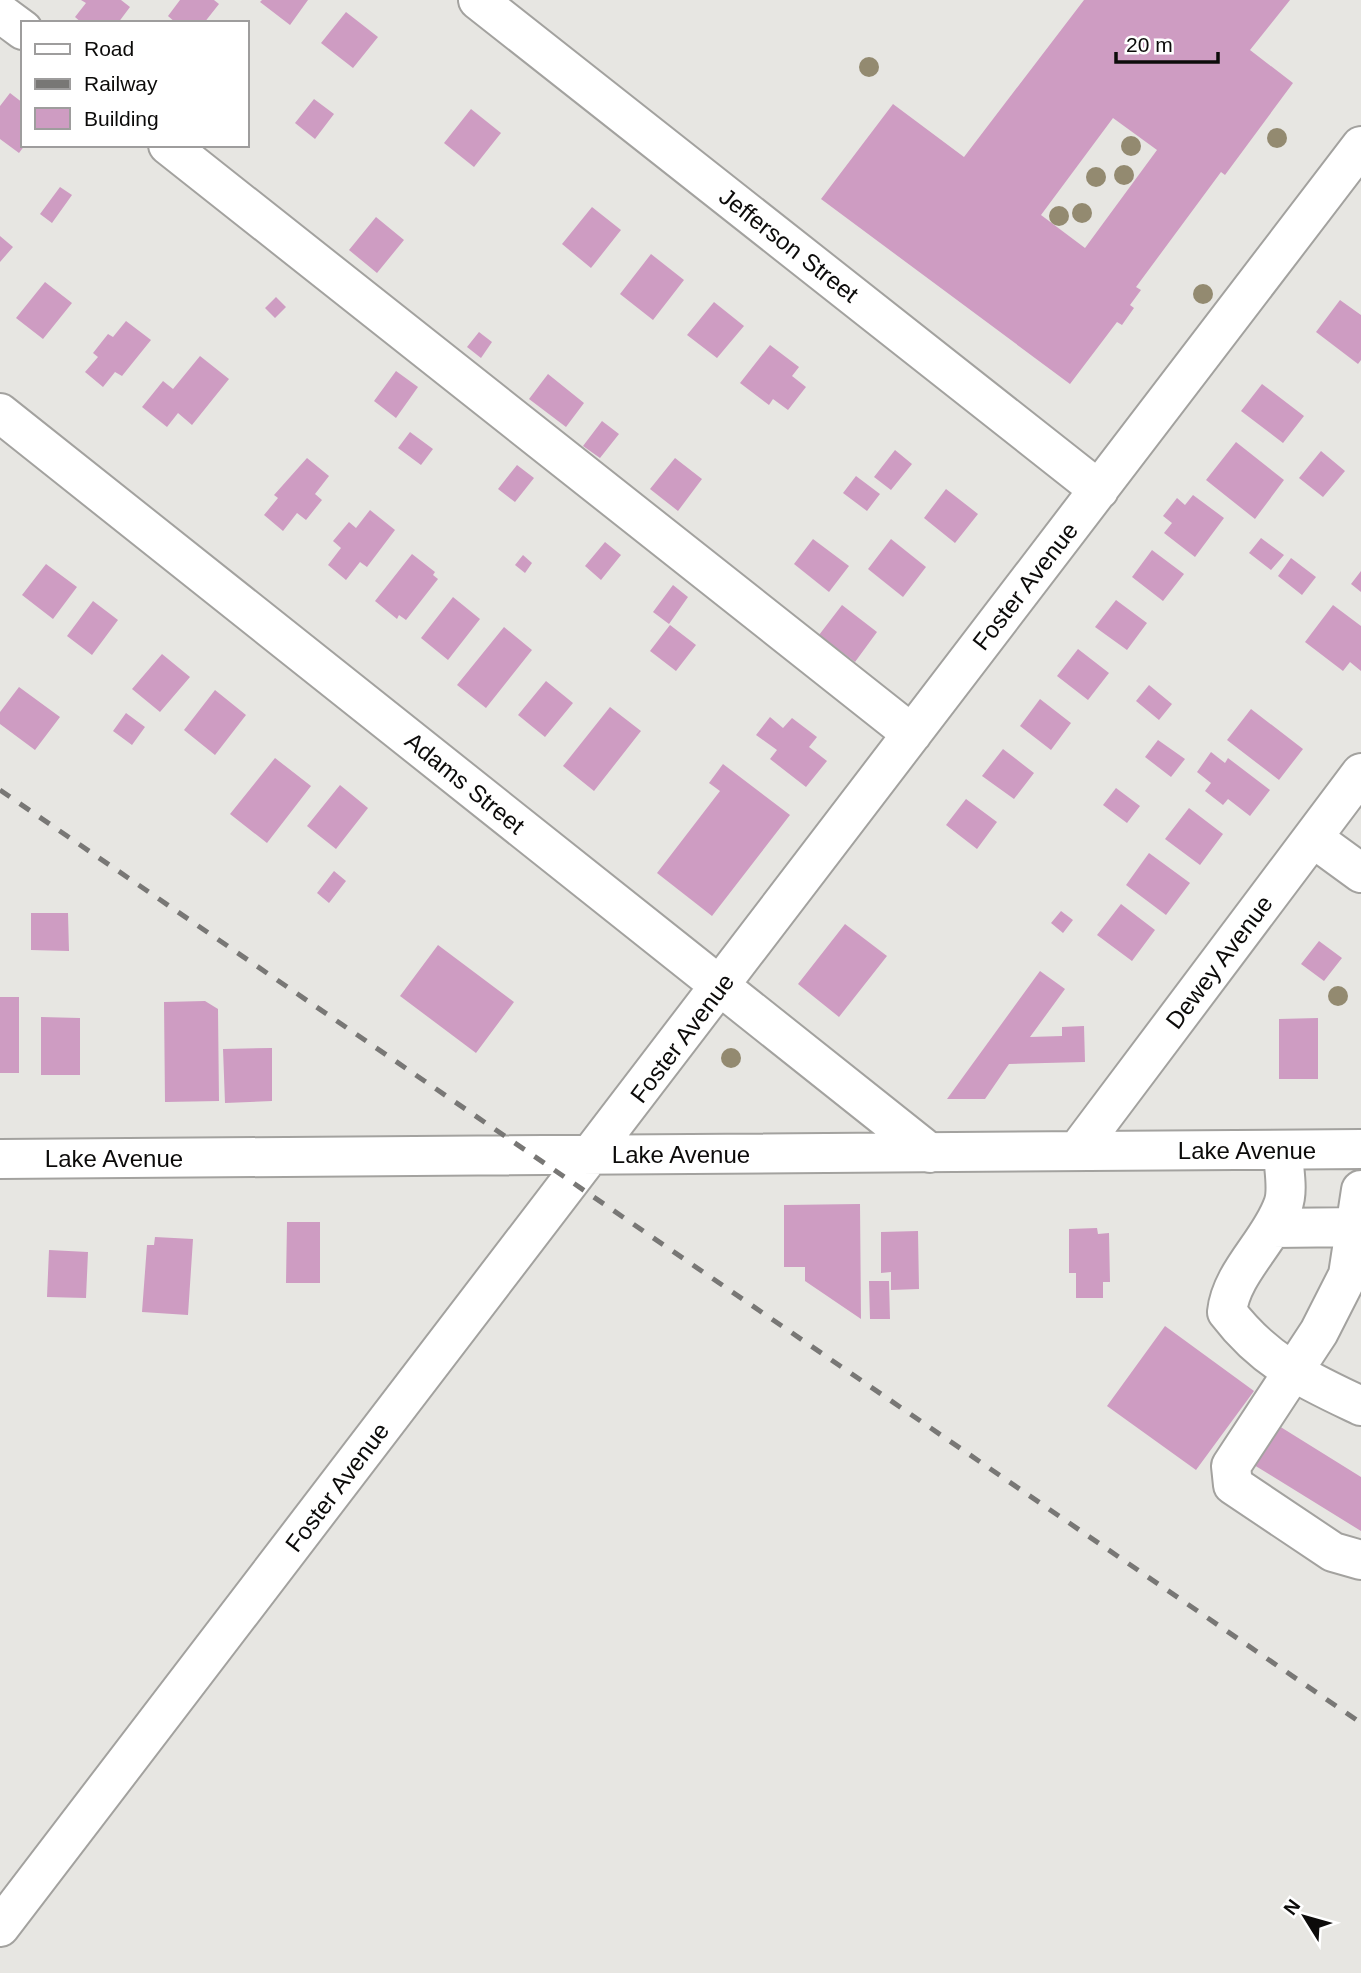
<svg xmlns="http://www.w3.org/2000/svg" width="1361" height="1973" font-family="Arial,sans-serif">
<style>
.building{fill:#ce9cc2;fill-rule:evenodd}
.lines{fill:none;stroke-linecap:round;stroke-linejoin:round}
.minor-casing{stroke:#a3a29f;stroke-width:42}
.minor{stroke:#fff;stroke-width:38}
.rail{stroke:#787775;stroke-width:5;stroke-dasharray:12 12;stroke-linecap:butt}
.tree{fill:#938a70}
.labels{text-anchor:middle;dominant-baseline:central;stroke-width:5;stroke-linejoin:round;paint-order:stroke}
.street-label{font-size:24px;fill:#0c0b0a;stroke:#fff}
</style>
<rect width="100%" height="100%" fill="#e7e6e2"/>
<!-- building -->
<path class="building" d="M81 0H121L130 7 118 23H82L75 17 86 3Z
M180 0H214L219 4 204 23H176L168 16Z
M262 0H308L290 25 260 2Z
M1084 0H1290L1250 50 1293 83 1225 175 1221 172 1136 287 1141 290 1130 305 1134 308 1122 325 1117 322 1070 384 821 199 893 104 964 157ZM1113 118 1157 150 1085 248 1041 215Z
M346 12 378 37 353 68 321 43Z
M10 93 23 103 25 145 19 153 0 139V106Z
M314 99 334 114 315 139 295 123Z
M471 109 501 133 474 167 444 143Z
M60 187 72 195 52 223 40 214Z
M592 207 621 230 591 268 562 244Z
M376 217 404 240 377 273 349 250Z
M0 236 13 247 0 262Z
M651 254 684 280 653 320 620 294Z
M45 282 72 303 43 339 16 318Z
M276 297 286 307 275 318 265 308Z
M1340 300 1361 315V360L1358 364 1316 332Z
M714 302 744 326 717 358 687 335Z
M126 321 151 340 122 376 115 372 103 387 85 372 98 357 93 353 108 334 113 337Z
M479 332 492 342 481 358 467 347Z
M770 345 799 367 792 376 806 387 788 410 773 399 769 405 740 383Z
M200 356 229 379 192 425 178 413 167 427 142 407 163 381 173 389Z
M396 371 418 387 396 418 374 401Z
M548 374 584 403 566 427 529 399Z
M1262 384 1304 416 1283 443 1241 411Z
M602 421 619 434 600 458 583 446Z
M410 432 433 449 421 465 398 448Z
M1236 442 1284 480 1255 519 1206 480Z
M895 450 912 464 891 490 874 477Z
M1321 451 1345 471 1323 497 1299 478Z
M307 458 329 476 315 494 322 500 306 520 297 513 283 531 264 515 278 498 274 495Z
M675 458 702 479 678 511 650 489Z
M517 465 534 478 515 502 498 489Z
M856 476 880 494 867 511 843 493Z
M946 489 978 514 955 543 924 518Z
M1193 495 1224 518 1195 557 1164 533 1172 523 1163 516 1177 498 1185 505Z
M370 510 395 530 367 567 360 562 346 580 328 565 341 548 333 541 349 522 356 528Z
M1261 538 1284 555 1271 570 1249 553Z
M813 539 849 566 829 592 794 564Z
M891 539 926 567 903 597 868 569Z
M605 542 621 555 601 580 585 566Z
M1152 550 1184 574 1163 601 1132 577Z
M412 554 435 572 433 575 438 579 406 620 399 615 397 619 375 601Z
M523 555 532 563 525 573 515 565Z
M1291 558 1316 577 1302 595 1278 576Z
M46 564 77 587 53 619 22 595Z
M1361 571V592L1351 584Z
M673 585 688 597 669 624 653 612Z
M453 597 480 619 448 660 421 638Z
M1116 600 1147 623 1127 650 1095 627Z
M93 601 118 620 92 655 67 636Z
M842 605 877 632 855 662 819 635Z
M1333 605 1361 626V671L1350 662 1343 671 1305 642Z
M670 625 696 645 676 671 650 651Z
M504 627 532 650 486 708 457 685Z
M1078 649 1109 673 1088 700 1057 676Z
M162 654 190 677 160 712 132 689Z
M546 681 573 703 545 737 518 715Z
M1149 685 1172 704 1159 720 1136 701Z
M19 687 60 717 35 750 0 724V712Z
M215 690 246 715 215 755 184 730Z
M1040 699 1071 723 1051 750 1020 726Z
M610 707 641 731 594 791 563 766Z
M1251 709 1303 749 1279 780 1227 740Z
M126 713 145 727 132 745 113 731Z
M770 717 783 728 792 718 817 737 809 747 827 761 806 787 770 759 777 750 756 735Z
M1158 740 1185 759 1171 777 1145 757Z
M1003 749 1034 773 1014 799 982 776Z
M1211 752 1225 763 1228 758 1270 790 1250 816 1228 799 1223 805 1205 791 1211 783 1197 772Z
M275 758 311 786 267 843 230 814Z
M723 764 790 815 712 916 657 873 720 791 709 783Z
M340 785 368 808 336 849 307 826Z
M1116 788 1140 806 1127 823 1103 805Z
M966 799 997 822 977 849 946 825Z
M1189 808 1223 834 1200 865 1165 839Z
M1149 853 1190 883 1166 915 1126 885Z
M334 871 346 881 329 903 317 893Z
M1121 904 1155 930 1132 961 1097 935Z
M1061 911 1073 920 1063 933 1051 923Z
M31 913H68L69 951 31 950Z
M845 924 887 956 839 1017 798 984Z
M1319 941 1342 958 1324 981 1301 964Z
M438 945 514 1002 476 1053 400 996Z
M1040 971 1065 989 1030 1037 1062 1036V1027L1084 1026 1085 1062 1009 1064 985 1099H947Z
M0 997H19V1073H0Z
M205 1001 218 1009 219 1101 165 1102 164 1002Z
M41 1017 80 1018V1075H41Z
M1318 1018V1079H1279V1019Z
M272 1048V1101L225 1103 223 1049Z
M860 1204 861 1319 805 1281V1267H784V1205Z
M287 1222H320V1283H286Z
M1097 1228 1098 1234 1109 1233 1110 1282H1103V1298H1076V1273H1069V1229Z
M918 1231 919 1289 891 1290V1272L881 1273V1232Z
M155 1237 193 1239 188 1315 142 1312 147 1245H154Z
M49 1250 88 1252 86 1298 47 1297Z
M869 1281H889L890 1319H870Z
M1165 1326 1254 1391 1196 1470 1107 1406Z
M1279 1426 1361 1477V1531L1254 1465Z"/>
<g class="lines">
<defs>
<path id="minor" d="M478 0 1099 490
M0 13 23 30
M168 145 912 734
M0 413 930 1153
M1313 838 1361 873
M1283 1150C1283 1166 1289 1190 1283 1205 1270 1242 1231 1273 1227 1312 1265 1362 1306 1380 1361 1406
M1077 1151 1361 773
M0 1159 1361 1149
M1361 1190 1348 1275 1319 1332 1231 1466 1233 1485 1333 1552 1361 1560
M1273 1228 1361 1227
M0 1927 1361 146"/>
</defs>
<!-- minor casing -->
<use href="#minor" class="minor-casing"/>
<!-- minor -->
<use href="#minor" class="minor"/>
<!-- rail -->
<path class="rail" d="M0 790 1361 1723"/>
</g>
<!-- trees -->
<g class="tree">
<circle cx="869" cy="67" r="10"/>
<circle cx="1277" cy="138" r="10"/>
<circle cx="1131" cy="146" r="10"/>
<circle cx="1124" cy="175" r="10"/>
<circle cx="1096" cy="177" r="10"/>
<circle cx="1082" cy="213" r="10"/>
<circle cx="1059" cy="216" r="10"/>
<circle cx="1203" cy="294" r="10"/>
<circle cx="1338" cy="996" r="10"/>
<circle cx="731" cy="1058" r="10"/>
</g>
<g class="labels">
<!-- street labels -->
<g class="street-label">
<text transform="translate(789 245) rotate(38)">Jefferson Street</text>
<text transform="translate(1025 586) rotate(-52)">Foster Avenue</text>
<text transform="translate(465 783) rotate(39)">Adams Street</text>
<text transform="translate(1219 962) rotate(-53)">Dewey Avenue</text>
<text transform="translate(682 1038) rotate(-53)">Foster Avenue</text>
<text x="1247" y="1150">Lake Avenue</text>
<text x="681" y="1154">Lake Avenue</text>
<text x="114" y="1158">Lake Avenue</text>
<text transform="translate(337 1487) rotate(-53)">Foster Avenue</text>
</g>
</g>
<!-- legend -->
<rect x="21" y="21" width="228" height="126" fill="#ffffff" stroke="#9e9d9d" stroke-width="2"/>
<rect x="35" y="44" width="35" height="10" fill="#ffffff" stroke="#9e9d9d" stroke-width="2"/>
<text x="84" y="56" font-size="21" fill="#0c0b0a">Road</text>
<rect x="35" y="79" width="35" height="10" fill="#787775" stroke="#9e9d9d" stroke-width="2"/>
<text x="84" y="91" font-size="21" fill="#0c0b0a">Railway</text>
<rect x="35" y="108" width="35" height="21" fill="#ce9cc2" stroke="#9e9d9d" stroke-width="2"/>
<text x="84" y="126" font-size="21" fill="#0c0b0a">Building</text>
<!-- north arrow -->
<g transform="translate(1305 1917) rotate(307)" stroke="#ffffff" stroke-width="5" paint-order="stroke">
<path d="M0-5L12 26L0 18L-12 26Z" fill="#0c0b0a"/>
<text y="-10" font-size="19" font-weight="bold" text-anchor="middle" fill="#0c0b0a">N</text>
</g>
<!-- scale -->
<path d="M1116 52v10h102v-10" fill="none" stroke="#0c0b0a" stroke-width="3.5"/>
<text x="1126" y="52" font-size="21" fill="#0c0b0a" stroke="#ffffff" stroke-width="5" paint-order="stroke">20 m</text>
</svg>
